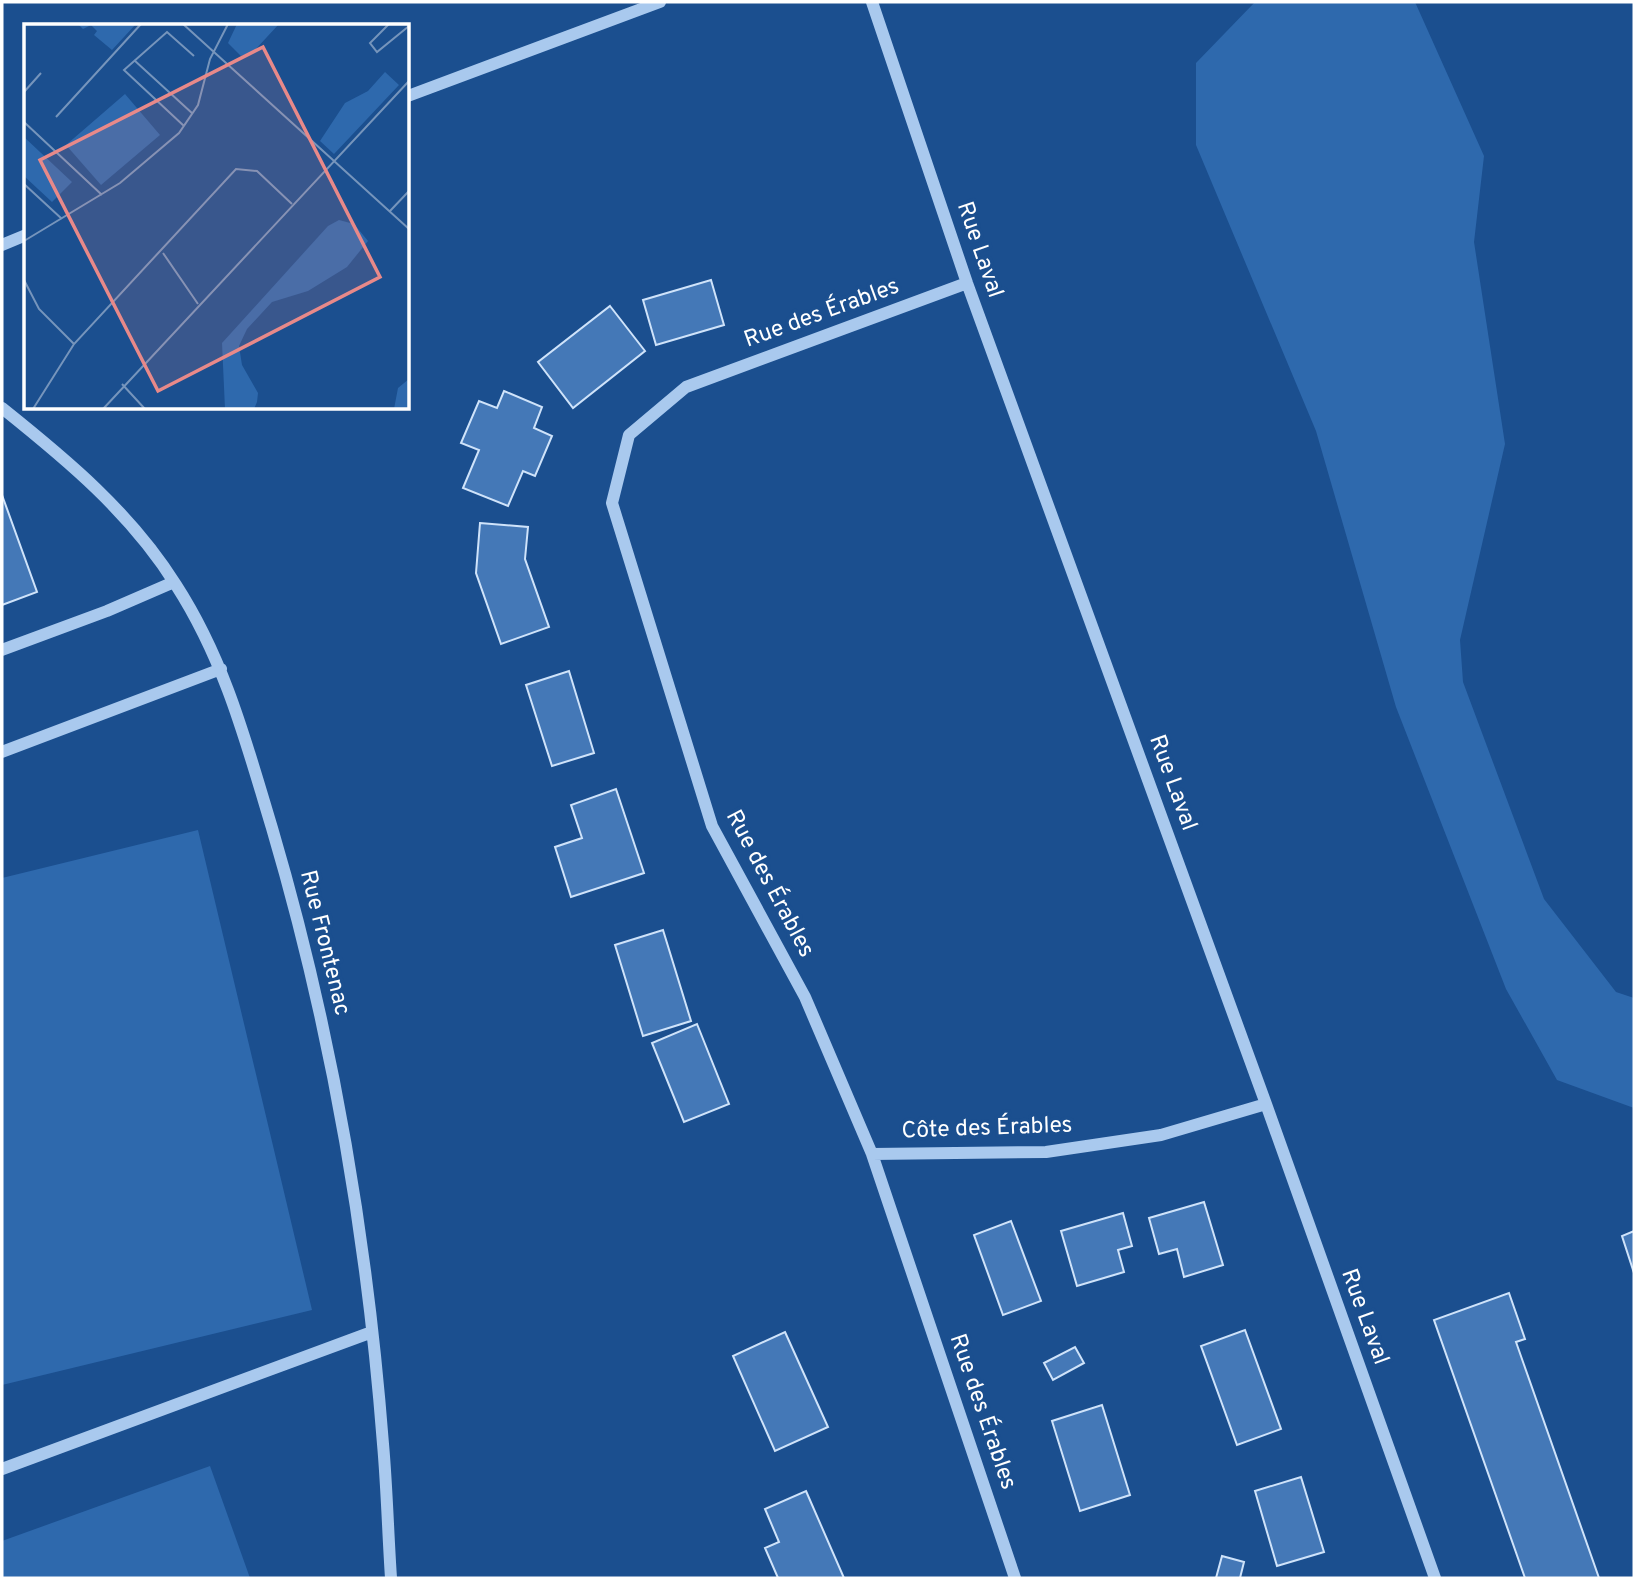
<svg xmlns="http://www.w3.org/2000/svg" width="1636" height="1580" font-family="Overpass,sans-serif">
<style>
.green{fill:#2e69ad}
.building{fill:#4478b7;stroke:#cfe3fa;stroke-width:2}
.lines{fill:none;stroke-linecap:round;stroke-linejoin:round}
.minor{stroke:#a9c9ee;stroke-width:12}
.labels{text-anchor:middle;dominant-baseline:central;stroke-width:7;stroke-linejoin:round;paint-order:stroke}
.street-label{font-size:23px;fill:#fff;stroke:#1b4f8f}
.inset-road{fill:none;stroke:#7695bc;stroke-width:2}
.view{fill:#e88989;fill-opacity:0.15;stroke:#e88989;stroke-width:3.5}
.inset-edge{fill:none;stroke:#fff;stroke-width:3.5}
</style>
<rect width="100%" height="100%" fill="#1b4f8f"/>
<!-- green -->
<path class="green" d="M1255 2H1415L1484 156 1474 242 1505 444 1460 640 1463 682 1544 899 1616 992 1634 998V1108L1557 1080 1506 989 1396 707 1316 431 1196 145V63Z
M198 830 312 1310 2 1385V878Z
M210 1466 250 1578H2V1541Z"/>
<!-- building -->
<path class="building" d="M711 280 724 325 656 345 643 300Z
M610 306 645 351 573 408 538 362Z
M504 391 542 407 534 428 552 436 535 476 523 471 508 506 463 488 479 450 461 443 479 401 497 408Z
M2 495 37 592 2 605Z
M480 523 528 527 525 559 549 627 501 644 476 573Z
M569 671 594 753 552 766 526 685Z
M616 789 644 873 571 897 555 847 582 838 571 805Z
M663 930 691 1021 643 1036 615 945Z
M697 1024 729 1104 684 1122 652 1043Z
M1204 1202 1223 1265 1184 1277 1177 1249 1159 1254 1149 1218Z
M1123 1213 1132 1246 1118 1250 1124 1272 1077 1286 1061 1231Z
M1011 1221 1041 1301 1003 1315 974 1235Z
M1634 1231V1273L1622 1236Z
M1509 1293 1525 1339 1516 1342 1599 1578H1525L1434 1320Z
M1245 1330 1281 1429 1237 1445 1201 1346Z
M785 1332 828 1427 775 1451 733 1356Z
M1075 1347 1084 1363 1053 1380 1044 1363Z
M1102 1405 1130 1495 1080 1511 1052 1421Z
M1301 1477 1324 1552 1277 1566 1255 1491Z
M806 1491 844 1578H778L765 1548 779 1542 765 1509Z
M1222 1556 1244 1562 1240 1578H1216Z"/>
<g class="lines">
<!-- minor -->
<path class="minor" d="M872 2 967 283 1266 1104 1435 1578
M408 96 660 2
M2 245 26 235
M967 283 686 387 629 435 612 503 712 826 805 997 872 1154 1015 1578
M2 408C67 460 131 513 176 585 225 661 246 742 272 828 331 1028 367 1236 383 1444 387 1489 388 1534 391 1578
M2 650 107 611 174 582
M2 752 221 669
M872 1154 1046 1152 1161 1135 1266 1104
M2 1469 372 1332"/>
</g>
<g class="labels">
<!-- street labels -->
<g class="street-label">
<text transform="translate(979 250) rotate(71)">Rue Laval</text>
<text transform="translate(822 314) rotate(-20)">Rue des Érables</text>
<text transform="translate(1172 783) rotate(70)">Rue Laval</text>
<text transform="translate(769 884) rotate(62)">Rue des Érables</text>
<text transform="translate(324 943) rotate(76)">Rue Frontenac</text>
<text transform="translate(987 1129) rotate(-2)">Côte des Érables</text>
<text transform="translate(1364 1317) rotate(70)">Rue Laval</text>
<text transform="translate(982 1412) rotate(71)">Rue des Érables</text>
</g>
</g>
<!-- overview -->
<g transform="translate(24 24)">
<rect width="385" height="385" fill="#1b4f8f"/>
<path d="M54 0H112L88 26 70 11 73 7 67 1 59 5ZM213 0H255L230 27 217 32 204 19ZM361 48 375 61 310 130 296 117 321 79 344 67ZM101 70 136 111 77 161 42 121ZM0 113 48 158 28 178 0 152ZM315 196 330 200 344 217 323 243 284 267 248 278 223 305 215 322 218 341 234 369 233 378 230 385H201L198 319 304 202ZM385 355V385H370L374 364Z" fill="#2e69ad"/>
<path class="inset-road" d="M159 0 385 205M365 0 346 19 353 28 385 2M110 36 169 90M0 68 17 49M32 93 117 0M0 98 78 171M160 102 100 46 143 8 170 32M0 160 38 195M366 187 385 167M0 217 96 159 155 109 174 81 186 35 204 0M139 229 174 280M0 256 15 285 50 320M98 360 121 385M9 385 50 320 212 145 233 147 268 180M79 385 385 57"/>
<path class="view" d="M239 23 356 253 134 367 16 136Z"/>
<rect width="385" height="385" class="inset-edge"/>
</g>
<!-- border -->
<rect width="1636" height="1580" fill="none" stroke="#ffffff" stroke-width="7"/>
</svg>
